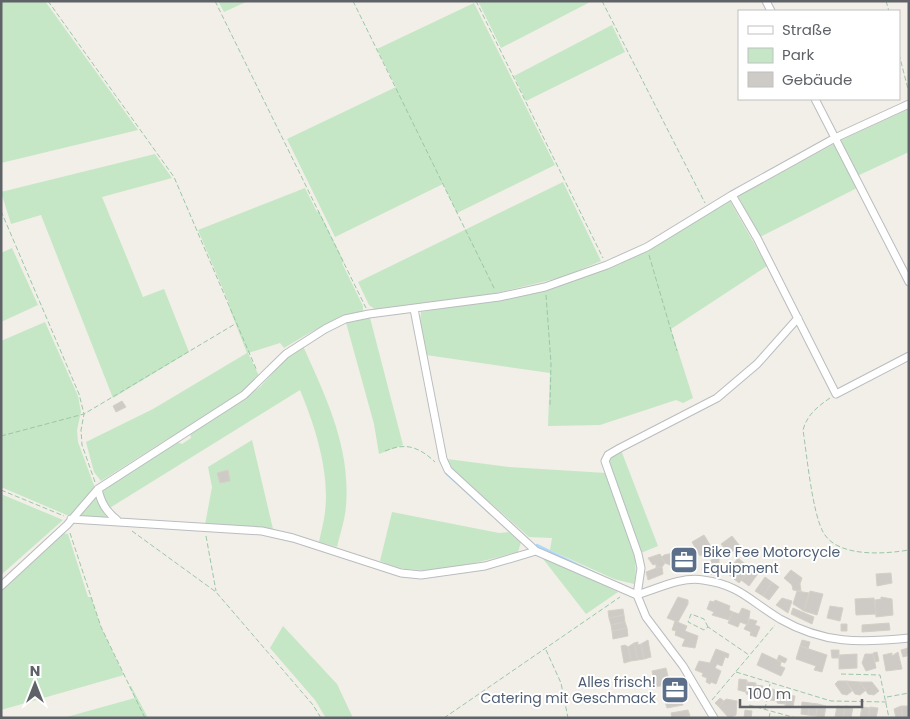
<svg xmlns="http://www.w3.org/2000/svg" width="910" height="719" font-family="Poppins,sans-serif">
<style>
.green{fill:#c5e7c5}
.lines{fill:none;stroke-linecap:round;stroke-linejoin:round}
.stream{stroke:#aad9fe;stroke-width:2.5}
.building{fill:#cecbc6;stroke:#d5d0c6}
.minor-casing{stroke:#babcc0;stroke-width:9}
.path{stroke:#9cc6a9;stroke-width:1;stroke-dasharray:5 2.5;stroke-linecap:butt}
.minor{stroke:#fff;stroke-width:7}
.labels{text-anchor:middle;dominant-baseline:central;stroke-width:4;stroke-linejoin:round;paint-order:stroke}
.service-label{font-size:14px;fill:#4e5e75;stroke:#fff;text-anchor:start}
</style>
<rect width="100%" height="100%" fill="#f1efe7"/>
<!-- green -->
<path class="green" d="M1 1H45L138 130 1 163Z
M218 1H248L224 12Z
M478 1H592L501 48Z
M474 3 555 165 457 213 443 184 335 237 287 139 396 87 377 49Z
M612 25 625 52 526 101 514 76Z
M909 109V152L857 176 841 140Z
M834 144 857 188 760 237 738 196Z
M155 154 172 178 102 197 143 297 164 289 189 352 113 398 41 215 11 224 1 192Z
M563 182 601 261 563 277 492 294 376 310 369 305 358 282Z
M305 188 317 212 319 211 344 262 342 263 363 306V311C334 319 310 332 284 348L280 343 248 353 261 380 172 442 169 438 101 481 94 472 86 442 153 409 247 353 229 307 230 306 198 230Z
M730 201 767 266 671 329 693 398 683 403 676 400 600 425 548 426 550 373 426 355 420 322 421 312 539 292 620 264Z
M12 248 38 305 1 322V253Z
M369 314 403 445 379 454 374 424 345 319Z
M45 322 78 396 81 412 77 430 78 442 95 488 69 516 1 487V341Z
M303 346C326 397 351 448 346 506 345 520 340 534 337 547L319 542C321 532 324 522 325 512 330 472 315 426 300 390L108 509 102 491 177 442 182 444 191 438 190 433 261 386 285 359Z
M252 440 273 529 205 525 212 487 208 467Z
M621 450 658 546 641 553 609 464 610 458Z
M447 459 509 467 606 473C618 507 642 549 634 584L614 579 550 550 552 538 529 537 453 470Z
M1 494 63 520 1 575Z
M95 497 107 518 77 517Z
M392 512 499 533 511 532 521 542 518 552C483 561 442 574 406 569 397 568 388 564 380 561Z
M62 533 68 534 88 597H91L101 627 124 675 1 710V587Z
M540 555 618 592 586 614Z
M283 626 337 684 353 718H326L315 700 270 648Z
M129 686H131L148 718H63L135 698Z"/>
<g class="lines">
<!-- stream -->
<path class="stream" d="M446 473 491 514
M537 545 603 577"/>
</g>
<!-- building -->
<path class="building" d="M122 401 126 407 116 412 113 406Z
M228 470 230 481 220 483 217 473Z
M704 535 712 548 700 556 692 542Z
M732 536 740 546 729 554 721 544Z
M686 552 688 554 687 556 692 561 688 566H684L674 557 677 554Z
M673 553 679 562 675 567 665 563 661 558 664 555Z
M660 554 665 563 662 567 656 568V564L653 565 648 558Z
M719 556V570L716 575 708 574 711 560Z
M738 558 744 563 733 578 727 573Z
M703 563 710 564 709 571 702 570Z
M744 563 751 568 739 583 733 578Z
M753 566 760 571 749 586 741 580Z
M659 567H662L663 574 648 580 646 572Z
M791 570 802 578 800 584 801 591 793 590 792 585 784 578Z
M891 573 892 583 877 586 876 574Z
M765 577 772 582 763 596 755 591Z
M772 582 779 587 769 600 763 596Z
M797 591 809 593 804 611 793 604Z
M810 591 823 594 817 615 804 611Z
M678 597 688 600V604L678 622 667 618Z
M881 597 892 599 893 615 876 617 875 600 881 599Z
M782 598 792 601 788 613 776 605Z
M874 598 876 614 856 615 855 599Z
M715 600 730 606 729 610 733 612 729 620 712 615 714 612 707 609 710 601 714 602Z
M830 606 843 608 840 621 827 618Z
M742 608 750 611 748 625 740 622 738 627 728 623 733 612 739 614Z
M793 608 814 617 812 624 791 614Z
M623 609 624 615 609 618 608 611Z
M624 615 625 622 611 625 609 618Z
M750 619 757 621 755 625 760 627 756 637 750 635 751 632 744 629Z
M675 621 687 626 685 631 698 636 695 648 682 646 685 639 675 635 676 631 672 630Z
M625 622 627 628 612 631 611 625Z
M889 623 890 630 862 632V625Z
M841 624H847V631H841Z
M627 628 628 636 613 639 612 631Z
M648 640 651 657 644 659 641 644Z
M802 640 810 642 808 649 800 646Z
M638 642V645L641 644 644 659 638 660 634 643Z
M634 643 638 660 631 661 628 647Z
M625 645 628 647 631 661 624 663 621 646Z
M800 646 827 655 822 672 814 670 816 666 796 659Z
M908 648 907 656 903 657 901 650Z
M716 649 729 654 728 658 725 657 722 666 717 664 715 668 721 671 716 684 711 682 710 684 706 682 707 678 702 676 703 673 695 670 699 661 710 663Z
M831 650H839V658H832Z
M877 652 879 661 875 662 873 653Z
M898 652 902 669 886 671 883 655 892 653V656Z
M762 653 781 662 780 666 785 668 781 676 757 665Z
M857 654V668L839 669V655Z
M865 654H873L876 668 866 671 862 663Z
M779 655 787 659 785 663 777 660Z
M666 668 670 684 655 687 652 671Z
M739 679 747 680 746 692 738 690Z
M838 681H846L852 691 847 695 842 694 835 684Z
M846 681 860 682 866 690 860 695 855 694Z
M747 682 756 683 754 695 746 694Z
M860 682H872L879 691 874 695 868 694Z
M755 685 763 686 761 697 754 696Z
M680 689 683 705 667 708 662 692Z
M771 689 779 690 778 701 770 700Z
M779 693 787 694 785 704 777 703Z
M787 695 795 696 793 707 785 706Z
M720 698 724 701 719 707 715 703Z
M726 699 737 701 736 715 729 718 719 707Z
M802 702 810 703 808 715 801 714Z
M810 703 818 704 816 716 808 715Z
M818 704 826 706 824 718 816 716Z
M837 706 845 707 843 718 835 717Z
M845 706 853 707 851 718 843 717Z
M901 706H908L909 718H903Z
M901 706 903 718H896L894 709Z
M862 707 870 708 868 718H860Z
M870 707 878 708 876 718H868Z
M688 710 690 716 672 718 671 713Z
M745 710 752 711 751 718H744Z"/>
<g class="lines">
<defs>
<path id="minor" d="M766 1 771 11
M815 99 909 282
M732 195 757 238 836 394 909 356
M414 309 443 459 448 470 536 551 637 595C657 589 682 576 703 580 740 585 750 601 780 619 824 644 860 643 909 638
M98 489C101 503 106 511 117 520
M71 519 262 531 293 538 401 573 421 575 485 566 536 551
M1 586 67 525 98 489 244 395 286 354 325 329 345 319 369 314 499 297 545 287 607 265 647 247 732 195 835 138 909 104
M714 718 683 666 646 617 637 595 641 568 638 554 605 461 608 455 620 448 717 398 757 364 798 318"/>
</defs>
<!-- minor casing -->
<use href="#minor" class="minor-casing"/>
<!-- path -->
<path class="path" d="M48 1 174 177 257 371
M215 1 366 308
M353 1 495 290
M476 1 603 258
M602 1 705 203
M886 1 889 11
M899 54 909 93
M1 211 79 394 84 414 81 430 82 445 95 482
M649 255 677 351
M546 295 551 363 550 405
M830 398C817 407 807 415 803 430 807 456 812 511 823 532 837 558 885 554 909 550
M1 436 84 414 235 324
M385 451C406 442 419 447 435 462
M1 490 64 516
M132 531 216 592 313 705 321 718
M70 533 101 627 145 718
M206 536 216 591
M708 627 704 619 691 614 688 622 704 630 708 627 749 655
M546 650 561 683 568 718
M736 672 831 701 887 702
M841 674 880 675 889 718
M887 697 909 693
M712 700 775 625
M749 705 796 718
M765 709 770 684
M1 714 3 718
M444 718 620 597
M769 718 770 713"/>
<!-- minor -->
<use href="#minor" class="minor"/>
</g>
<!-- icons -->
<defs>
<symbol id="office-square" viewBox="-11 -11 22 22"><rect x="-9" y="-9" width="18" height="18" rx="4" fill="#5c6f8a" stroke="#fff"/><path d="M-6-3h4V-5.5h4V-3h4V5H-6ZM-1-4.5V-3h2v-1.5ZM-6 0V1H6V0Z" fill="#fff"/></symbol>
</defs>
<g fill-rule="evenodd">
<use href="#office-square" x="668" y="544" width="32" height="32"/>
<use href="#office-square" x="659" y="674" width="32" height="32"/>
</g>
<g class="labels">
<!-- service labels -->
<g class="service-label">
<text x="703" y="552">Bike Fee Motorcycle<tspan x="703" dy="16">Equipment</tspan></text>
<text x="656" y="682" text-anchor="end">Alles frisch!<tspan x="656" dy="16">Catering mit Geschmack</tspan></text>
</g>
</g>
<!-- border -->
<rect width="910" height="719" fill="none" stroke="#5f6267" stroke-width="5"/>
<!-- legend -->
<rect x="738" y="10" width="162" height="90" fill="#ffffff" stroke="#bfc0c2"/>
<rect x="748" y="26" width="25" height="8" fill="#ffffff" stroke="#bfc0c2"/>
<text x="782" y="35" font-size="15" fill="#5f6267">Straße</text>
<rect x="748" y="48" width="25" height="15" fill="#c5e7c5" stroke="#bfc0c2"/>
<text x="782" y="60" font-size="15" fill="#5f6267">Park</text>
<rect x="748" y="72" width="25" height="15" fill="#cecbc6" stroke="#bfc0c2"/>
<text x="782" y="85" font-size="15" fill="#5f6267">Gebäude</text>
<!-- north arrow -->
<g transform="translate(35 684)" stroke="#ffffff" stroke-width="4" paint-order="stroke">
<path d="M0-4L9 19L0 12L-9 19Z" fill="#5f6267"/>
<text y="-8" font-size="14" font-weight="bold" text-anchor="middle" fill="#5f6267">N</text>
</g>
<!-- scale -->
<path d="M740 699v8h122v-8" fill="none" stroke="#5f6267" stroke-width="2.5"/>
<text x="748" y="699" font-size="15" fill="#5f6267" stroke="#ffffff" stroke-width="4" paint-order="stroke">100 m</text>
</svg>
